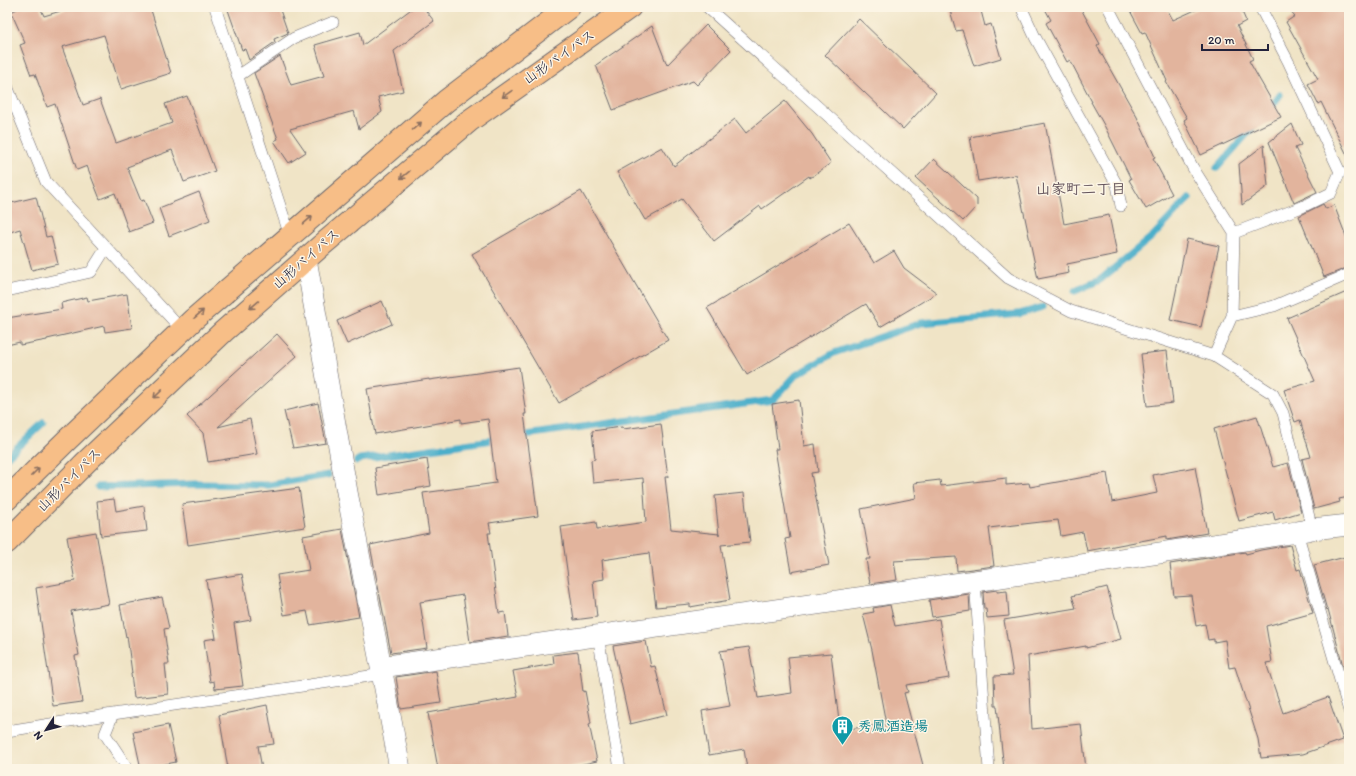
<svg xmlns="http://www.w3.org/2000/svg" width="1356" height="776" font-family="Itim,'Klee One',sans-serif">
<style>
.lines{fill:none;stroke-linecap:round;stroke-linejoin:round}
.stream{stroke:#4bafca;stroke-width:7}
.building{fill:#e2b49d}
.service-casing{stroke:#6a666c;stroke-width:12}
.minor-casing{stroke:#6a666c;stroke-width:22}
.trunk-casing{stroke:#6a666c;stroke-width:24}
.service{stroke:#fff;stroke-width:11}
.minor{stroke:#fff;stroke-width:21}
.trunk{stroke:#f7be87;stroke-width:22}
.oneway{stroke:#8c7061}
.labels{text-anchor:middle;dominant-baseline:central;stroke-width:3;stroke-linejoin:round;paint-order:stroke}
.street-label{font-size:14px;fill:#22223b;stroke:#fcf5e5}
.culture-label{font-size:14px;font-weight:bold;fill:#0d838f;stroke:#fcf5e5;text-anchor:start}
.neighbourhood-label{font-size:15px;font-weight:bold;fill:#65555d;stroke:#fcf5e5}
</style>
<rect width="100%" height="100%" fill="#fcf5e5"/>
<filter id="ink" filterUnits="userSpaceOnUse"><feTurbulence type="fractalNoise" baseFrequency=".025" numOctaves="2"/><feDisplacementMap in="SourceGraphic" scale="8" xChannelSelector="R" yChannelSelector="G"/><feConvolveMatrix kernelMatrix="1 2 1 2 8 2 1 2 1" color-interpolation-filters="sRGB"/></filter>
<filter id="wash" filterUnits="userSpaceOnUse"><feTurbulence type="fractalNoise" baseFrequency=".012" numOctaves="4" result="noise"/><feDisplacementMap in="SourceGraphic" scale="16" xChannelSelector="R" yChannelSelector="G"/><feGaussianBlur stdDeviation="0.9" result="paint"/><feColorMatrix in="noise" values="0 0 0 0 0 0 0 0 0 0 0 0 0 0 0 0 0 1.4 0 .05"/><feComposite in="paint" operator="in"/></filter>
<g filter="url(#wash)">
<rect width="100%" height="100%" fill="#f0e4c6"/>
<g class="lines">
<!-- stream -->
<path class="stream" d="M1268 111 1280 95
M1217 168 1254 126
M1075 291 1100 280 1154 235 1189 198
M518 436 773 400 796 375 834 353 921 323 1019 314 1043 307
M7 457 43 423
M357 461 360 459 500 439
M98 487 197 484 269 485 328 475"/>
</g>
<g id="blocks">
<!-- building -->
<path class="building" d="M21 7H40L44 16 74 7H150L171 73 121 89 104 35 62 47 83 105 100 99 116 143 172 123 165 104 187 96 215 171 184 182 172 150 127 167 141 201 144 200 153 223 129 232 115 193 100 199 87 166 77 170 55 104 47 107 35 74 31 75 20 45 25 43 11 12Z
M227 7H279L288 33 274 39 275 42 249 60 245 49 242 50Z
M414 7H423L434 21 394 51 403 91 378 97 382 112 359 129 354 111 290 129 306 152 289 163 274 141 278 139 254 73 280 56 291 85 324 76 315 45 360 32 363 45Z
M949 7H980L985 26 991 24 1001 58 974 66 962 30 956 31Z
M1044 7H1080L1100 44 1097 46 1137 117 1155 157 1153 158 1172 194 1146 209 1129 180 1131 179 1104 125 1091 102H1092L1070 60 1067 62 1046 23 1051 20Z
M1128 7H1166L1173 20 1202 7H1240L1246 21 1237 26 1253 59 1249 61 1281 117 1201 155 1184 120 1187 118 1166 82 1167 81 1145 32 1142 33Z
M1287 7H1349V159L1321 102 1318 104 1308 84 1318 79 1286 22 1295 16Z
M859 19 936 93 903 129 825 55Z
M706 25 731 50 697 85 693 81 613 110 596 65 652 26 667 65Z
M785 101 812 134 831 163 810 178 809 176 762 209 760 206 714 241 682 199 645 220 617 172 662 147 674 166 735 119 746 133Z
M1045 123 1064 224 1109 215 1117 254 1067 264 1069 273 1038 279 1016 175 978 181 970 137Z
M1292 124 1301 145 1295 148 1317 192 1294 203 1269 142Z
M1264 145 1268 186 1242 205 1239 164Z
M934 159 977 199V206L963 221 916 178Z
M581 191 668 340 559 403 472 254Z
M199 192 210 220 169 236 159 208Z
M36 197 46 237 51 236 58 264 32 270 20 229 7 233V204Z
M1323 204 1326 209 1334 205 1349 244V267L1324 277 1299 216Z
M849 223 874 263 894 251 904 268 937 293 880 327 866 304 747 375 707 308Z
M1187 239 1219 246 1201 327 1170 320Z
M1349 291V497L1339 499 1340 502 1314 509 1302 459 1311 457 1300 420 1295 422 1284 390 1315 381 1287 318Z
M127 294 132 328 105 332 104 326 47 339V340L20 345V342L7 345V318L62 309 61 303 87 297 88 301Z
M382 301 392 324 347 344 337 321Z
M277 334 297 356 218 427 250 419 257 454 208 462 203 433 187 416Z
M1167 351 1173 403 1147 406 1141 354Z
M519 367 526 414H524L538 516 489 523 491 533H488L499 613 505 612 508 636 470 642 463 595 420 602 427 648 391 653 370 545 429 533 423 493 496 483 488 419 461 423V419L375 434 367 389 429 379V380Z
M799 400 804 446 815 444 818 472 811 473 829 565 791 572 785 539 790 538 775 449H778L772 404Z
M318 403 326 443 293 448 284 411Z
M1257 416 1273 467 1288 463 1301 512 1275 520 1273 512 1239 521 1214 429Z
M661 424 668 477H665L671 529 719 534V536L715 496 744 493 750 542 721 545 730 600 690 607V604L656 607 649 553 602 560 604 579 593 581 597 617 574 620 561 527 596 522 597 529 646 522 643 478 593 483 591 460 595 459 592 431 622 427 623 429Z
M427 459 431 486 379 495 375 468Z
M1195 467 1207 533 1167 540V536L1087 551 1083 532 1061 536 1058 520 989 528 994 566 957 571 956 557 894 561 897 580 870 584 866 559H870L861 509 916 498 914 483 940 480 941 486 1006 478V485L1029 483 1030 487 1107 473 1112 502 1157 493 1153 475Z
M299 488 305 527 188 545 182 504Z
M114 499 116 511 144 506 147 531 101 536 97 501Z
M342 529 359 617 310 625 307 611 284 615 277 575 309 570 303 536Z
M96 532 109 604 71 611 79 655 75 656 82 702 53 706 36 588 75 581 67 537Z
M1290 545 1297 570 1300 569 1313 613 1266 626 1272 662 1266 663 1283 713 1328 697 1343 740 1303 754 1261 758 1258 739 1235 667 1229 668 1225 640 1214 642V639L1208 640 1205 624 1196 626 1191 595 1174 596 1170 564 1245 552 1246 554 1261 550Z
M1349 556V665L1343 666 1328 609 1327 610 1314 565Z
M242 574 251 620 234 623 243 686 215 689 214 681 210 682 204 640 216 638 206 580Z
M1107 587 1121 639 1086 648V646L1028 656 1032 729 1081 724 1086 769H1004L997 706H995L994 676 1013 675 1004 620 1076 608 1072 596Z
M997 590V592L1007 591 1009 616 987 618 986 609H984L983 592Z
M969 594 970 611 932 617 929 600Z
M162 597 169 628 164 629 169 664H165L168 694 134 698 131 674 132 673 127 636 126 637 120 605Z
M890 605 895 626 939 619 949 678 906 685 908 692 904 693 924 769H747L744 749 709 755 702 711 730 706 720 651 749 647 758 698 792 693 788 657 831 653 840 730 886 724 872 650 863 614 874 612 873 608Z
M646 641 651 667 655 666 667 715 630 724 613 646Z
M578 652 583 692 585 691 591 723 589 724 597 761 561 769H438L428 713 518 697 513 671 554 664 553 655Z
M436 671 441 703 401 709 396 677Z
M267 705 274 744 258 746 262 769H228L219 715Z
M168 725 176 762 141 769 133 732Z"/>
</g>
</g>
<g filter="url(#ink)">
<use href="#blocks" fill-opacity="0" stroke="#6a666c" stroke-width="1"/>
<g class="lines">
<defs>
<path id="service" d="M215 7 290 236
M707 7 1008 278 1071 311 1214 356 1273 394 1283 413 1312 529
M1022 7 1023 11 1035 37 1117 185 1121 206
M1108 7 1193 168 1234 233 1232 316 1214 356
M238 76 294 38 333 22
M7 86 46 182 182 330
M1234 233 1302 207 1331 193 1340 172 1288 61 1260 7
M7 291 91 272 106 248
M1232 316 1274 306 1349 274
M1297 532 1349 711
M975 581 989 769
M598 635 620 769
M7 731 113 714
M128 769 105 734 113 714 383 674"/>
<path id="minor" d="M306 259 347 492 381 667 975 581 1297 532 1312 529 1349 525
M381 667 400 769"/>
<path id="trunk" d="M7 499 67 440 194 319 446 101 569 7
M7 542 86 462 224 331 322 245 469 121 630 7"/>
</defs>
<!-- service casing -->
<use href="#service" class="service-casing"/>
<!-- minor casing -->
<use href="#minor" class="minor-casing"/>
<!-- trunk casing -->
<use href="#trunk" class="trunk-casing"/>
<!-- service -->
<use href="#service" class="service"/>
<!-- minor -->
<use href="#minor" class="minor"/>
<!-- trunk -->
<use href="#trunk" class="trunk"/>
</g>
<!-- one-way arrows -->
<defs><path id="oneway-shaft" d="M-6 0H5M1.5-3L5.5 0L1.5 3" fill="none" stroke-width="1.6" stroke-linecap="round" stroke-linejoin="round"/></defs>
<g class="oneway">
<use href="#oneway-shaft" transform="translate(507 94) rotate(145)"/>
<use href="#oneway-shaft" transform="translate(417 126) rotate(-41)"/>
<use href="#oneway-shaft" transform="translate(405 175) rotate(140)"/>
<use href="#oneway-shaft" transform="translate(308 220) rotate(-41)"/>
<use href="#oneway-shaft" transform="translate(254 305) rotate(139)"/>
<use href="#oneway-shaft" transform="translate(199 314) rotate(-41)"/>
<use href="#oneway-shaft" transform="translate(158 394) rotate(136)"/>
<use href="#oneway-shaft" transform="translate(35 472) rotate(-45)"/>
</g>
</g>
<!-- icons -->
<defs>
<symbol id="building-pin" viewBox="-11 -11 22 30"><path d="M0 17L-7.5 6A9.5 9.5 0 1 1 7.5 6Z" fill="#0f9aa8" stroke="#fcf5e5"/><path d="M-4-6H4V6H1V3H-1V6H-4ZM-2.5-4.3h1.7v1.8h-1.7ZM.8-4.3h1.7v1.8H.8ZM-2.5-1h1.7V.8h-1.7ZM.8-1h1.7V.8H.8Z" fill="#fff"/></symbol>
</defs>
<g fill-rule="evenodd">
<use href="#building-pin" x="830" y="714" width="25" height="34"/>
</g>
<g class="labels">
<!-- street labels -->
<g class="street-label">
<text transform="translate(559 57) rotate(-35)">山形バイパス</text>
<text transform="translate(306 259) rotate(-41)">山形バイパス</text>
<text transform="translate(69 480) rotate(-45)">山形バイパス</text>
</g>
<!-- culture labels -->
<g class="culture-label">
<text x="858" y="726">秀鳳酒造場</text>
</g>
<!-- neighbourhood labels -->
<g class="neighbourhood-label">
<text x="1081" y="189">山家町二丁目</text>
</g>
</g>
<!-- margin -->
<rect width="1356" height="776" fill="none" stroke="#fcf5e5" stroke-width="24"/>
<!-- north arrow -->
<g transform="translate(46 730) rotate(234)" stroke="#fcf5e5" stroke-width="3" paint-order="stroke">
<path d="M0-3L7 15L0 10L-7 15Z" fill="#22223b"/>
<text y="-6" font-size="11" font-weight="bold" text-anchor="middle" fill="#22223b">N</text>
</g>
<!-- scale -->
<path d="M1202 44v6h66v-6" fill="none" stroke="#22223b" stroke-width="2"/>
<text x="1208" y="44" font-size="12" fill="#22223b" stroke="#fcf5e5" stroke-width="3" paint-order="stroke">20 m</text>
</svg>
